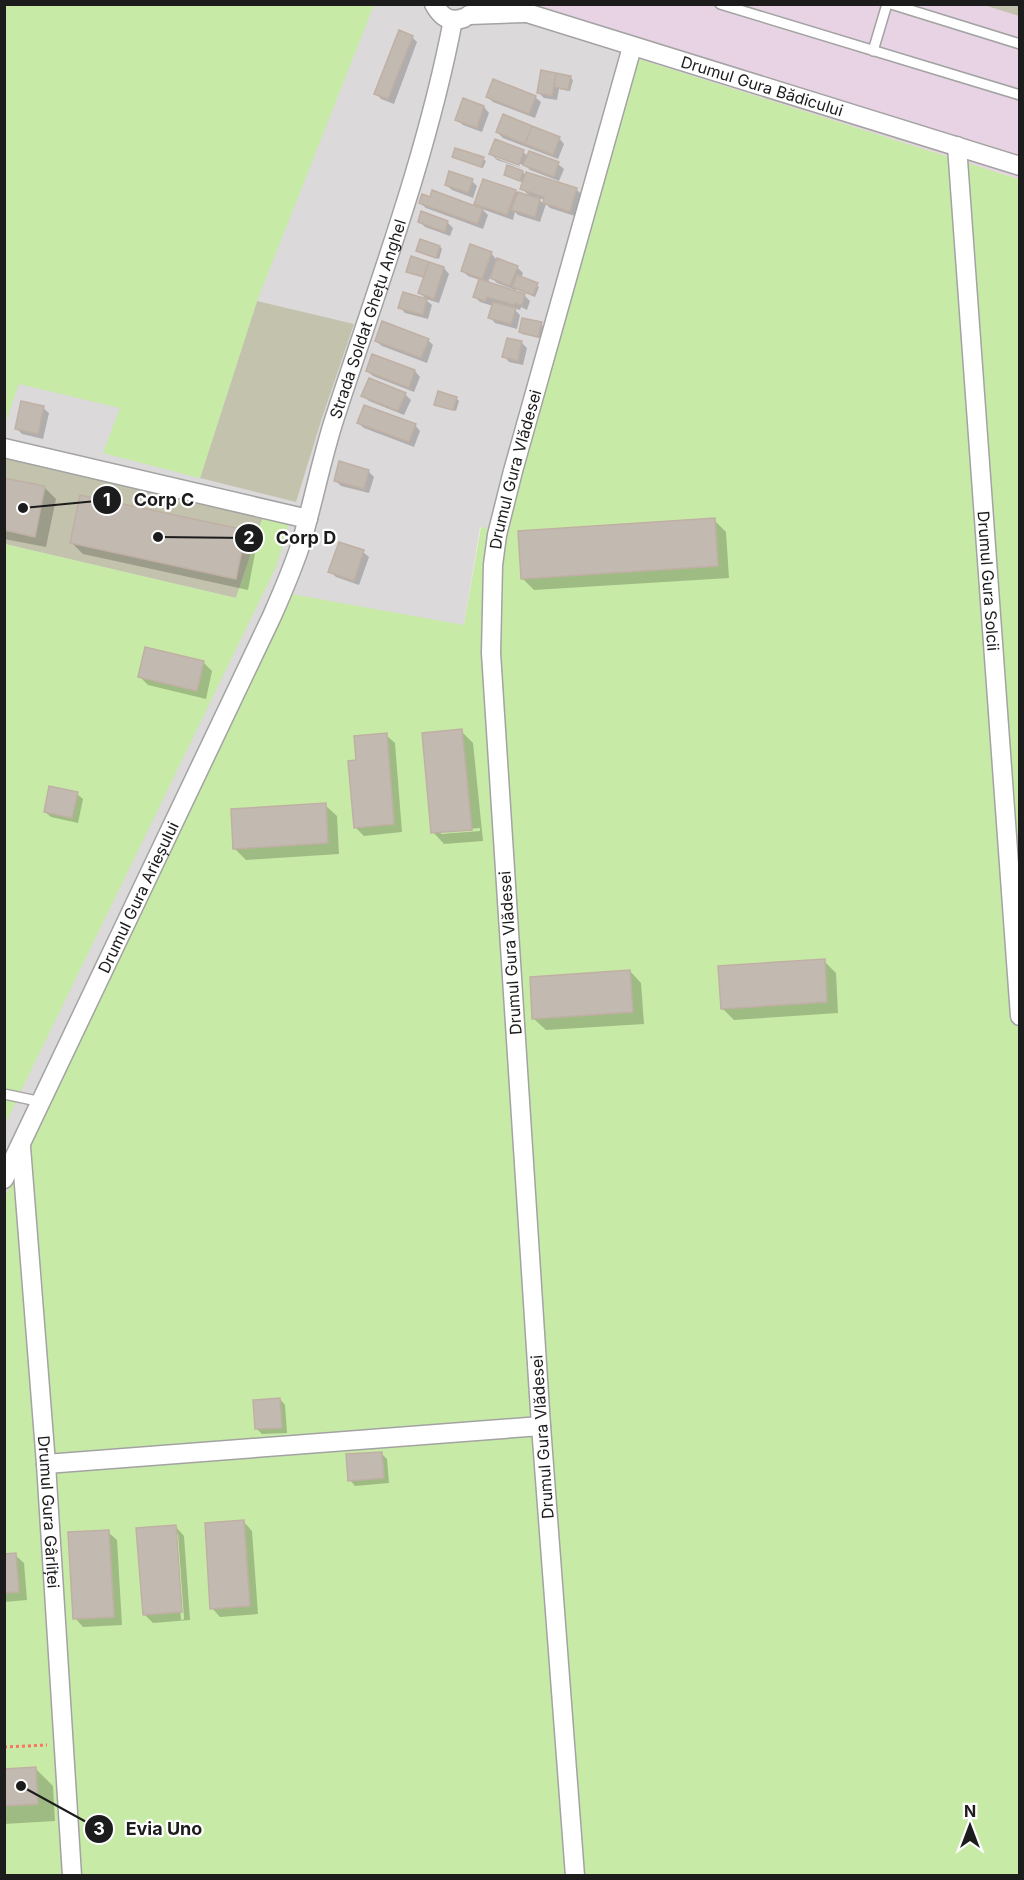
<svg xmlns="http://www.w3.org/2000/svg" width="1024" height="1880" font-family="Inter,sans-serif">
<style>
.residential{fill:#dbd9d9}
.industrial{fill:#e7d3e4}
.construction{fill:#c3c3ad}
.grass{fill:#c7eaa6}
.shadow{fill:#0003;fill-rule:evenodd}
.building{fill:#c2b9b1;stroke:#c0b0a4;stroke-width:1.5}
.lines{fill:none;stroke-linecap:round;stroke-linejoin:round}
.service-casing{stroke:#a3a3a3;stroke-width:12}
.minor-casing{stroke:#a3a3a3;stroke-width:21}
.path{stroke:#fd7464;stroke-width:3;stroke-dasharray:3 3;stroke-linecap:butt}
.service{stroke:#fff;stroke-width:9}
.minor{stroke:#fff;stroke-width:18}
.labels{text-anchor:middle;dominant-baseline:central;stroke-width:4.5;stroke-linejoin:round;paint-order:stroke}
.street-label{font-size:16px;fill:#1c1c1c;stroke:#fff}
.leader{fill:none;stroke:#1c1c1c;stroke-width:2}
.callout-dot{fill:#1c1c1c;stroke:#fff;stroke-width:2}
.mark-label{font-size:18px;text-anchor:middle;font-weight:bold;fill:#fff}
.callout-label{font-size:18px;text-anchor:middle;font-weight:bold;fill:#1c1c1c;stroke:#fff;stroke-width:4.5;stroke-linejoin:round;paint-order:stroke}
</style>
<rect width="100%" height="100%" fill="#eeeae2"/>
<!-- residential -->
<path class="residential" d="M5 5H467L636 58 492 530 480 527 464 625 27 1154 5 1199Z"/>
<!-- industrial -->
<path class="industrial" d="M984 4 1019 16V179L467 5Z"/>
<!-- construction -->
<path class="construction" d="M984 5H1019V16Z
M257 301 354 324 322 418 296 502 200 478Z
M5 457 263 517 236 598 5 544Z"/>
<!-- grass -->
<path class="grass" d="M5 4 374 5 257 301 200 478 103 453 120 408 19 384 5 424Z
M636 58 1019 179V1875H5L4 1199 291 594 464 625 481 527 491 530Z
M263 517 289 524 276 567 5 1124V544L236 598Z"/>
<!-- shadow -->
<path class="shadow" d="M412 37 417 42 394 104 381 99 376 93Z
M543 71 570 77 573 80 570 91 559 89 557 100 544 98 538 92Z
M488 97H535L541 102 535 118 493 102Z
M484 107 489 113 482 132 463 125 457 120Z
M497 132 559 138 564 144 558 159 503 138Z
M523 152 528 156 558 164 564 169 559 181 530 170 526 166 496 155V158L524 169 497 160 491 154Z
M454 156 483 159 486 161 483 168Z
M508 167 523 172 526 176 527 174 577 190 582 195 575 216 550 208 546 204 540 222 518 215 515 212 513 220 482 209 488 215 483 229 426 208 420 203 482 210 476 204 515 191 531 197 522 189 524 183 506 175ZM536 197 545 200 544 204Z
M472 181 477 186 473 198 452 190 446 185Z
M419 221 447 222 453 228 450 236 425 227Z
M440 247 442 249 439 259 418 250Z
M491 253 496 259 517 267 523 273 521 278 539 287 535 297 516 289 515 293 525 296 530 301 527 310 521 307 520 310 513 308 520 315 517 329 495 323 490 317 493 306 480 302 475 297 480 280 468 276 463 271ZM490 276 497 283 515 290 514 292 488 284Z
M444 268 449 274 439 303 426 299 420 293 425 278 408 272Z
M426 300 432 305 428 319 405 313 400 307Z
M541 324 543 326 540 338 522 334 520 332Z
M508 339 522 343 527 348 523 365 509 362 504 356Z
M428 340 433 345 427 363 382 346 376 341Z
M367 371H415L420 377 414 392 373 376Z
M405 394 411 400 404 415 369 401 363 395Z
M456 398 459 401 456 411 436 404Z
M43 408 49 413 43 439 22 434 16 428Z
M358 423 415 425 420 431 414 447 364 428Z
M368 471 374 477 369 493 341 486 335 480Z
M4 479 45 488 56 499 46 547 4 539Z
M81 497 246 532 257 543 248 590 83 554 72 543Z
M714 520 726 532 729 578 534 590 522 578Z
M363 552 369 557 359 585 336 577 330 571Z
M203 662 212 671 206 699 148 685 140 677Z
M461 731 473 743 483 841 444 844 433 832ZM480 828V831L441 834V831Z
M386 735 395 743 402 832 364 836 355 827 357 762Z
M77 794 83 799 78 823 51 817 45 812Z
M325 805 337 816 339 854 246 860 235 849Z
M824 961 836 973 838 1013 734 1020 722 1008Z
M630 971 641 983 644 1024 546 1030 534 1019Z
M280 1399 285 1405 287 1433 262 1434 257 1429Z
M381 1453 387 1459 389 1483 355 1486 350 1480Z
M244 1522 252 1531 258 1614 220 1617 212 1608Z
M176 1527 184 1536 190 1620 153 1623 144 1614ZM175 1534H178L184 1619 181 1620Z
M108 1532 117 1540 122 1625 83 1627 75 1618Z
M4 1555H15L24 1563 27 1600 4 1602Z
M35 1768 53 1786 55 1821 4 1824V1770Z"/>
<!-- building -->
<path class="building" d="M399 30 413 36 388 99 374 94Z
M541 70 556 73 552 96 537 93Z
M556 73 571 76 568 90 554 87Z
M493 79 536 96 529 114 486 97Z
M463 98 484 106 477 128 455 120Z
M503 114 532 126 525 144 496 132Z
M532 126 560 137 553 155 525 144Z
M495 139 524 150 519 165 489 154Z
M455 148 484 157 481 167 452 157Z
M529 151 559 162 554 177 523 165Z
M507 165 523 171 520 181 504 175Z
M449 171 473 179 468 193 445 185Z
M526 172 577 188 570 212 543 203 544 197 520 189Z
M483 179 516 190 507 215 474 204Z
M432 190 483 209 477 224 419 203 422 194 430 197Z
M518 192 540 199 535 217 511 210Z
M421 211 448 221 445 232 418 222Z
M420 239 440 246 436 258 416 251Z
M470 244 492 252 482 279 461 271Z
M411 256 429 262 424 277 406 272Z
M497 258 518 266 510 286 490 278Z
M429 262 444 267 434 299 418 293Z
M517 275 538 283 533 295 512 287Z
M479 279 525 294 522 305 515 303 514 305 487 297 485 301 473 297Z
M403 292 427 299 423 315 398 308Z
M493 302 516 308 511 324 488 318Z
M522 318 542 322 538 337 519 332Z
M382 321 429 339 421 358 375 341Z
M507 338 522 341 518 361 502 357Z
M372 354 415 370 409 388 366 371Z
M369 378 406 393 398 411 361 396Z
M438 391 457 397 453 410 434 405Z
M21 401 44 406 38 434 15 429Z
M364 405 416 424 409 442 357 423Z
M339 461 369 470 364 489 334 481Z
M4 478 45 486 35 537 4 530Z
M80 495 246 530 236 579 70 543Z
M715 518 718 566 521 579 518 531Z
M339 542 364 550 354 581 328 572Z
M145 647 204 661 197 691 138 677Z
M462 729 472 830 431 833 422 733Z
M387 733 394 824 354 828 348 761 356 760 354 736Z
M49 786 78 792 72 818 44 812Z
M326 803 328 843 233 849 231 809Z
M825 959 827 1002 721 1009 718 966Z
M630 970 633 1012 532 1019 530 977Z
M280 1398 282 1428 255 1429 253 1400Z
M382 1452 384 1478 348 1481 346 1454Z
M244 1520 250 1606 210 1609 205 1523Z
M176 1525 182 1612 143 1615 136 1528Z
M109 1530 114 1617 73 1619 68 1532Z
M16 1553 19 1592 4 1593V1554Z
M36 1767 38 1804 4 1806V1769Z"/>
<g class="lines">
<defs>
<path id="service" d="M720 4 1020 95
M891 4 1020 44
M873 51 887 4
M4 1094 42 1102"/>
<g id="minor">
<path d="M434 4C441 17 450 23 464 18"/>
<path id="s1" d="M507 4 527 13 1020 166"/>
<path d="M469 15 524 13"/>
<path id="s2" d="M957 146 1020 1016"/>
<path d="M4 448 308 519"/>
<path id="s3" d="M21 1147 46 1464 72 1876"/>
<path id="s4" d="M4 1179 272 616C283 591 294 566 302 540 314 499 322 457 335 417 378 285 427 156 453 20"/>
<path d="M46 1464 541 1426"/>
<path id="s5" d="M575 1876 541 1426 491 653 493 565 497 535 513 471 632 47"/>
</g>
</defs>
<!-- service casing -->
<use href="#service" class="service-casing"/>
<!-- minor casing -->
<use href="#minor" class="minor-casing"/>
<!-- path -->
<path class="path" d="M4 1747 47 1745"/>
<!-- service -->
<use href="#service" class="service"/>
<!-- minor -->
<use href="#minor" class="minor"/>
</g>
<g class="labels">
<!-- street labels -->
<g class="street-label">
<text stroke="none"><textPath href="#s1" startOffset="268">Drumul Gura Bădicului</textPath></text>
<text stroke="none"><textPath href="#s4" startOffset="936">Strada Soldat Ghețu Anghel</textPath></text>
<text stroke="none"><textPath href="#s5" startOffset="1412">Drumul Gura Vlădesei</textPath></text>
<text stroke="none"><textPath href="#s2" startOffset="436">Drumul Gura Solcii</textPath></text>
<text stroke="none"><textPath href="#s4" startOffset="312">Drumul Gura Arieșului</textPath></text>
<text transform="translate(510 953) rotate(-94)">Drumul Gura Vlădesei</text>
<text transform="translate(542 1437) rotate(-94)">Drumul Gura Vlădesei</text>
<text stroke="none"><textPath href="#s3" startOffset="366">Drumul Gura Gârliței</textPath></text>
</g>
</g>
<!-- callouts -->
<path class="leader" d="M23 508L107 500M158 537L249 538M21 1786L99 1829"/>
<g class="callout-dot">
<circle cx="23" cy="508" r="6"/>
<circle cx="158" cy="537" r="6"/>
<circle cx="21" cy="1786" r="6"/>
<circle cx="107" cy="500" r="15"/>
<circle cx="249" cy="538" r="15"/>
<circle cx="99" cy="1829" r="15"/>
</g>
<g class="mark-label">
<text x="107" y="506">1</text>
<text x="249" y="544">2</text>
<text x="99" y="1835">3</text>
</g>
<g class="callout-label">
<text x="164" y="506">Corp C</text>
<text x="306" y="544">Corp D</text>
<text x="164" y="1835">Evia Uno</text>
</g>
<!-- border -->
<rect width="1024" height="1880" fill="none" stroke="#1c1c1c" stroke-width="12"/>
<!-- north arrow -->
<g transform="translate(970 1826)" stroke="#ffffff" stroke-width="4.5" paint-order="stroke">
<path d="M0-4.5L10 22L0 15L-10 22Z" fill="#1c1c1c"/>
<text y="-9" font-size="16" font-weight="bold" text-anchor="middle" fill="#1c1c1c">N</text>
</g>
</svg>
